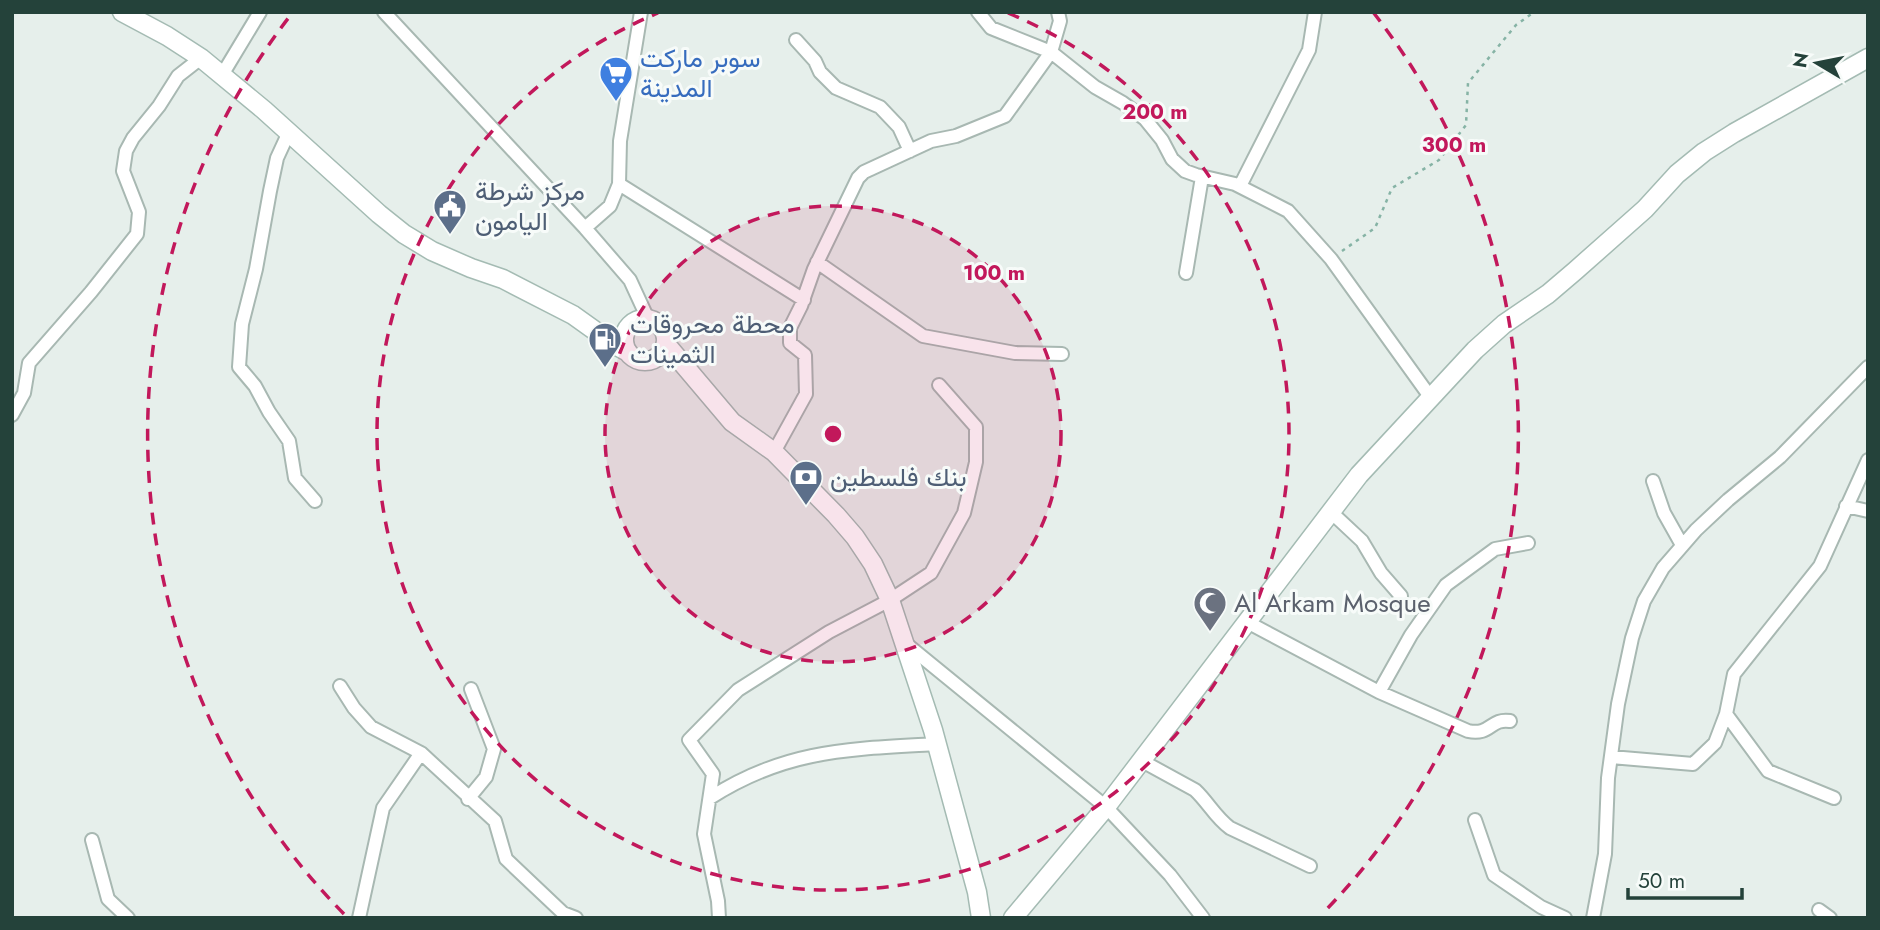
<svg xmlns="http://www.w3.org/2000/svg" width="1880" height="930" font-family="Jost,Vazirmatn,sans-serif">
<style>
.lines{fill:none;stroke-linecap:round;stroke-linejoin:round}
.street-casing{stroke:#a8b8b2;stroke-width:16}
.secondary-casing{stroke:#a4bbb3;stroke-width:21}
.path{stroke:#86b3a5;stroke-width:2.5;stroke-dasharray:3.5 5;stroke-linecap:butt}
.street{stroke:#fff;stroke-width:12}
.secondary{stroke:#fff;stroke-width:18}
.ring{fill:none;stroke:#c2185b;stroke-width:3.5;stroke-dasharray:12 9}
.labels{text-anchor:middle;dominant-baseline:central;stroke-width:6;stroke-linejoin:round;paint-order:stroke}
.shop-label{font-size:26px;fill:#366cbe;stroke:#f7fbf9;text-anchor:start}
.service-label{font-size:26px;fill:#4e5e75;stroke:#f7fbf9;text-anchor:start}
.worship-label{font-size:26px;fill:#5b616d;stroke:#f7fbf9;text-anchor:start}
.centre{fill:#c2185b;stroke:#f7fbf9;stroke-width:3.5}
.ring-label{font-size:21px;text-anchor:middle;font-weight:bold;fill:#c2185b;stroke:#f7fbf9;stroke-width:6;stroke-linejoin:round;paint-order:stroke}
</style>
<rect width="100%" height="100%" fill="#e6efeb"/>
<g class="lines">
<defs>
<path id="street" d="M384 12 585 228 630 280 648 319
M1058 12 1060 21 1051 52 1095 87 1123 103 1145 119 1162 140 1172 159 1185 171 1196 175 1235 184 1288 211 1331 259 1431 398
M796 40 815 61 820 72 836 88 880 107 899 127 910 151
M222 75 260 12
M289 132 277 158 270 191 256 269 242 324 239 367 255 386 269 412 289 441 295 478 315 501
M619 184 804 300
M1240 186 1309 50 1315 12
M585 228 610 206 619 184 620 141 641 12
M817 262 923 336 1015 353 1062 354
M1186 273 1202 177
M12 415 24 393 29 363 91 292 137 234 139 212 123 171 126 151 133 138 159 106 178 76 201 58
M774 452 806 394 805 355 790 343V328L801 306 814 269 858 178 864 172 931 141 956 136 1005 116 1051 52 991 28 978 12
M1653 481 1664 513 1682 545
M1846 506 1868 511
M1331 512 1362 541 1381 573 1401 596
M1247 622 1379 692 1468 731C1491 736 1490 718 1510 721
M905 643 1106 807 1170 875 1203 918
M340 686 354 708 371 727 421 753
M1379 692 1411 635 1446 585 1495 549 1528 543
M1726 714 1768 771 1834 798
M1611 757 1693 764 1715 743 1726 714 1734 674 1820 566 1868 460
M1142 761 1195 790C1208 802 1215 817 1230 828L1310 866
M710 798C786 749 850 749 937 744
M468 799 486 777 494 749 471 689
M1475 820 1494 875 1541 907 1565 918
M92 840 108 899 128 918
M1819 910 1830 918
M359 918 383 808 421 753 495 821 506 859 563 913 576 918
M719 918 718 901 704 834 713 774 689 740 738 690 829 632 890 600 931 573 964 513 976 462V427L939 385
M1593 918 1605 854 1608 778 1618 704 1632 638 1644 601 1663 568 1696 530 1728 500 1780 457 1868 367"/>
<path id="secondary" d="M122 12 167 36 201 58 264 110 379 214 404 234 432 251 471 268 503 279 573 315 615 345 628 352
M624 340a21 21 0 1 1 42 0a21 21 0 1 1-42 0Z
M666 344 732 422 774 452 836 515 855 537 873 564 890 600 933 730 977 892 981 918
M1013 918 1106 807 1359 475 1475 350 1504 324 1548 294 1575 271 1645 209 1677 174 1704 152 1734 133 1868 58"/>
</defs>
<!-- street casing -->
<use href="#street" class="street-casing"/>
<!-- secondary casing -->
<use href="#secondary" class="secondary-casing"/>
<!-- path -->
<path class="path" d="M1342 251 1375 228 1392 188 1439 160 1466 125 1468 83 1516 25 1534 12"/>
<!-- street -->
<use href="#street" class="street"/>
<!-- secondary -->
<use href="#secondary" class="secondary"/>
</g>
<!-- distance rings -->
<circle cx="833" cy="434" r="228" fill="#c2185b" fill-opacity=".12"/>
<g class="ring">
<circle cx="833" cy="434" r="228"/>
<path d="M1008 13A456 456 0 1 1 658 13"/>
<path d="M344 914A685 685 0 0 1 293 12M1373 12A685 685 0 0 1 1322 914"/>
</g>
<!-- icons -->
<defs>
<symbol id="supermarket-pin" viewBox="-11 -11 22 30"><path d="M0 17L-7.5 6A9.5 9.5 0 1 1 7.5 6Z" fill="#3f7fe0" stroke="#f7fbf9"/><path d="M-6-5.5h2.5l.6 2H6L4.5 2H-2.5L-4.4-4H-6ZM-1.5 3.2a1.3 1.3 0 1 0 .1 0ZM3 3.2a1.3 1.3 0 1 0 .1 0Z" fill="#fff"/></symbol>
<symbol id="civic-pin" viewBox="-11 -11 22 30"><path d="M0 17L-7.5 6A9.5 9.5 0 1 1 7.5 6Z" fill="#5c6f8a" stroke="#f7fbf9"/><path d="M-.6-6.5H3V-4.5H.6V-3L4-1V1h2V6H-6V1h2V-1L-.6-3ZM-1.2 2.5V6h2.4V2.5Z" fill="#fff"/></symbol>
<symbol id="fuel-pin" viewBox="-11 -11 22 30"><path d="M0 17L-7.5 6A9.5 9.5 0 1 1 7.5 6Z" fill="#5c6f8a" stroke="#f7fbf9"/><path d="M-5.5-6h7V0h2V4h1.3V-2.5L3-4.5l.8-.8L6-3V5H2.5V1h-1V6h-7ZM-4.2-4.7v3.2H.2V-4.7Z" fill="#fff"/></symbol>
<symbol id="bank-pin" viewBox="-11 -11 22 30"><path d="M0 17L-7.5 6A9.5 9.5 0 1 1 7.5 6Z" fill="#5c6f8a" stroke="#f7fbf9"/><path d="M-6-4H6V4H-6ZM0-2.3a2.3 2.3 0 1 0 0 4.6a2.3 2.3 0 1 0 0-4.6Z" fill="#fff"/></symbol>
<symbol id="mosque-pin" viewBox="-11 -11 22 30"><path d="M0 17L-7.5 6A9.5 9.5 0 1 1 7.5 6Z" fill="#6b7280" stroke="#f7fbf9"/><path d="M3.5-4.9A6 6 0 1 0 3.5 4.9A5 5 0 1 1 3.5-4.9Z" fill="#fff"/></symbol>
</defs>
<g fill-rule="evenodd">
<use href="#supermarket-pin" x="597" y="54" width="38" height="52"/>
<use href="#civic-pin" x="431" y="187" width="38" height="52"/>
<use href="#fuel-pin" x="586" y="320" width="38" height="52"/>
<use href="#bank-pin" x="787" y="458" width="38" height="52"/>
<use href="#mosque-pin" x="1191" y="584" width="38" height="52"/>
</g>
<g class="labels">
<!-- shop labels -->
<g class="shop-label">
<text x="640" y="58">سوبر ماركت<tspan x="640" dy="30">المدينة</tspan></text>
</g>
<!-- service labels -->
<g class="service-label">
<text x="475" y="191">مركز شرطة<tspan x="475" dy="30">اليامون</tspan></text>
<text x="630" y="324">محطة محروقات<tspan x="630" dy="30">الثمينات</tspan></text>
<text x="830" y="477">بنك فلسطين</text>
</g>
<!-- worship labels -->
<g class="worship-label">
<text x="1234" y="603">Al Arkam Mosque</text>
</g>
</g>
<circle cx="833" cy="434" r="10" class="centre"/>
<g class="ring-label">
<text x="1155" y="119">200 m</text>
<text x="1454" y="152">300 m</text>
<text x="994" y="280">100 m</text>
</g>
<!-- border -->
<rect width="1880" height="930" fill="none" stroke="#24423a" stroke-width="28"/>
<!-- north arrow -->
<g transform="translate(1817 63) rotate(280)" stroke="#f7fbf9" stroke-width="5" paint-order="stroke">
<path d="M0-5L12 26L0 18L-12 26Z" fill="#24423a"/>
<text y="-10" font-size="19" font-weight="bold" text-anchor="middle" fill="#24423a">N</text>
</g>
<!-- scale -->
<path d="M1628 888v10h114v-10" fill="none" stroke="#24423a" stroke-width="3.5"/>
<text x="1638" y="888" font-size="21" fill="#24423a" stroke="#f7fbf9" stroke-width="5" paint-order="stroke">50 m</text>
</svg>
